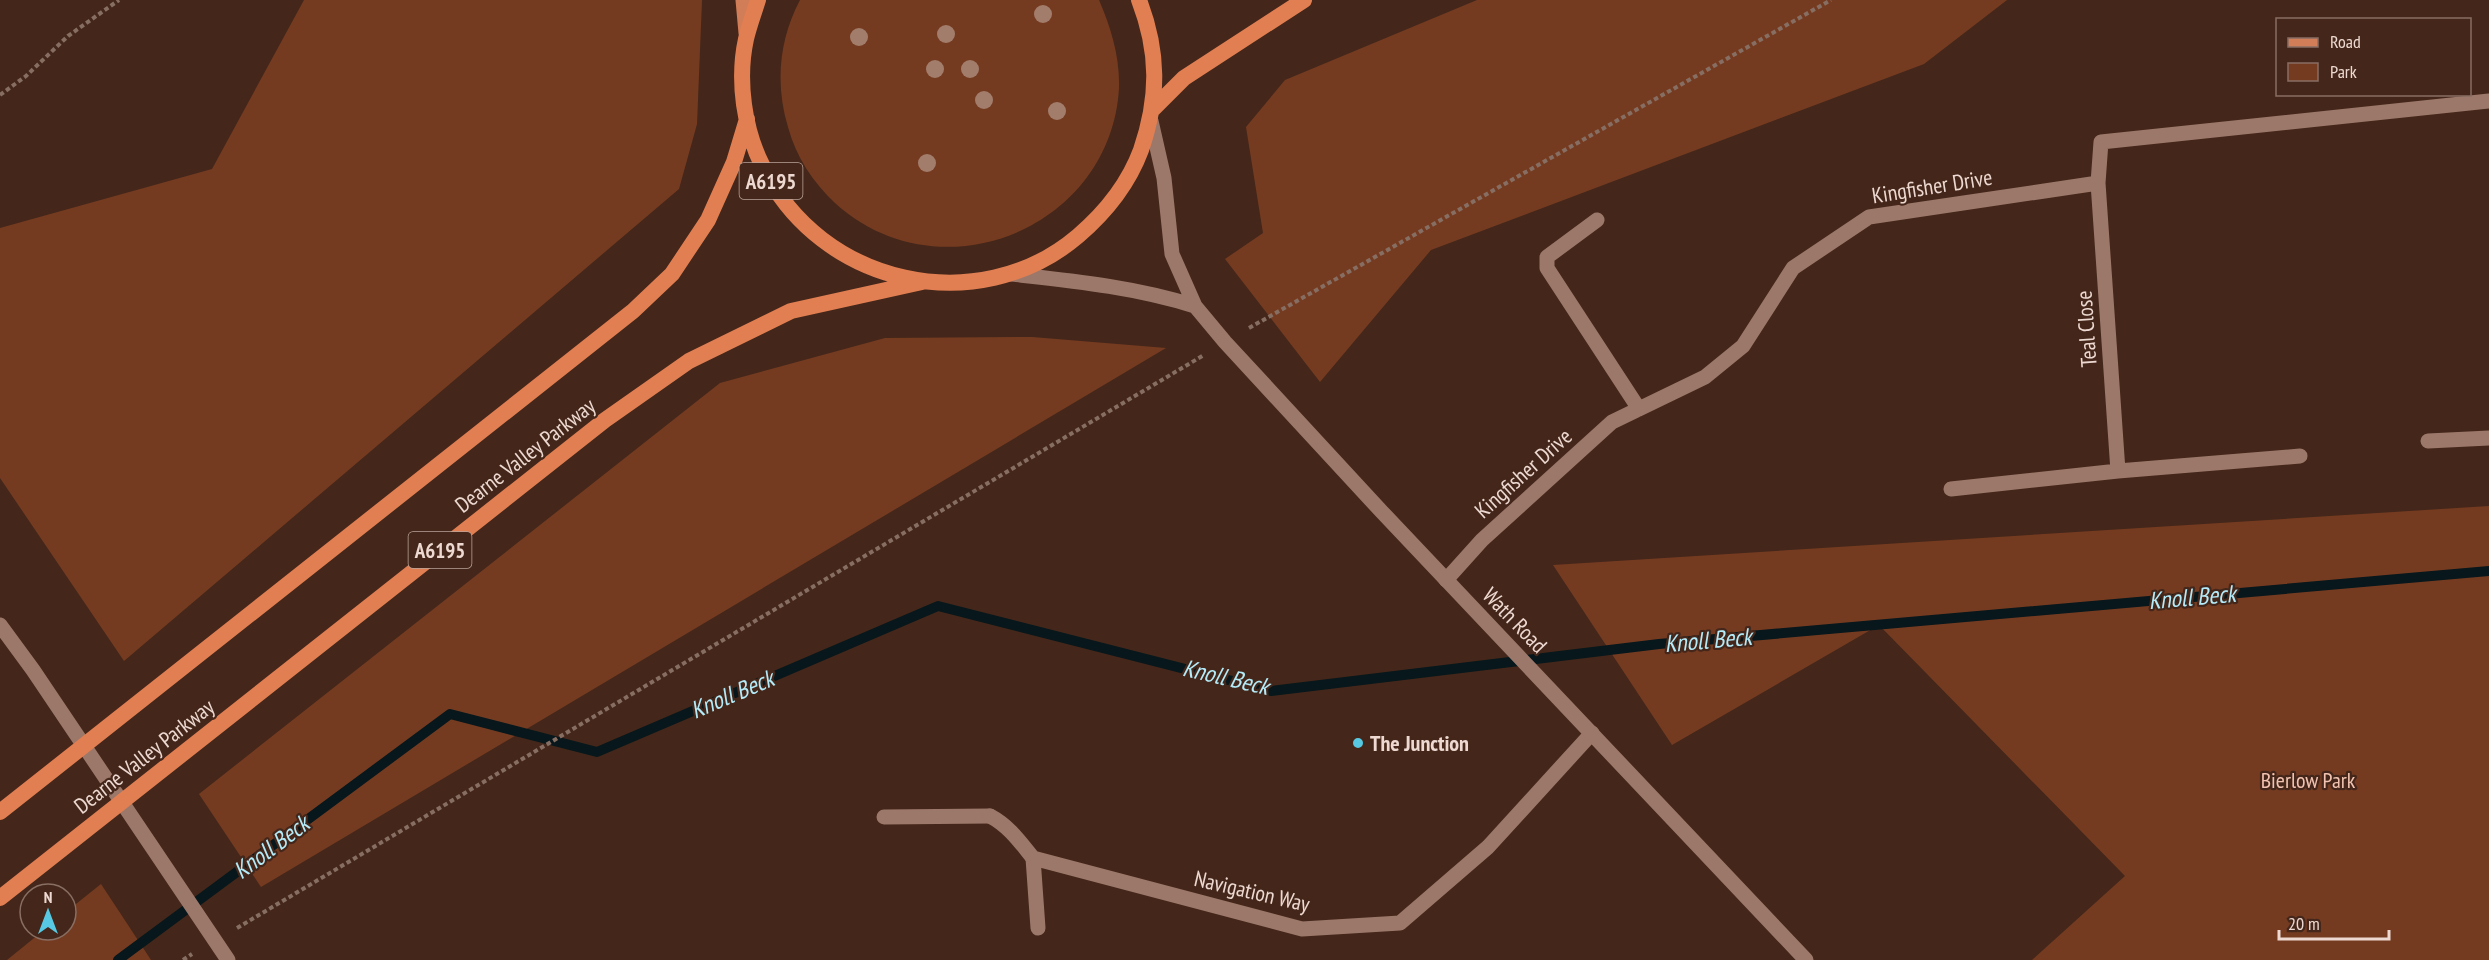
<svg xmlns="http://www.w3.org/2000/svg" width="2489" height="960" font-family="'PT Sans Narrow',sans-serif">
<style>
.green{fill:#753b21}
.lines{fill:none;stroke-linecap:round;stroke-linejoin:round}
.stream{stroke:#07171b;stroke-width:10}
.path{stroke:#876e63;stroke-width:4;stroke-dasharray:4.5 3;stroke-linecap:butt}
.service{stroke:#9c786a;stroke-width:15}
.minor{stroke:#9c786a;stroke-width:15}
.tertiary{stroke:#9c786a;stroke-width:15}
.secondary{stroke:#9c786a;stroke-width:15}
.primary{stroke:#d17d58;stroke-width:15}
.trunk{stroke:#e27f52;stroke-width:16}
.tree{fill:#a37d6c}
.poi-dot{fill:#57c9e2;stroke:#44271a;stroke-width:2}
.labels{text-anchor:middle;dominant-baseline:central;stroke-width:4.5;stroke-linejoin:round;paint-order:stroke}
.shield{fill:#44271a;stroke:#baa49a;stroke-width:1.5}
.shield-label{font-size:21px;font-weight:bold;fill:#edd9d1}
.street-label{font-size:22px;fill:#edd9d1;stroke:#44271a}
.poi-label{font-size:22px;font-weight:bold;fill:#edd9d1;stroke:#44271a;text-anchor:start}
.park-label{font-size:22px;fill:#f1c3b0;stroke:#44271a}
.water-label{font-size:24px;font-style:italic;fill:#b4ebf9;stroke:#44271a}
</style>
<rect width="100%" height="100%" fill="#44271a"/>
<!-- green -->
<path class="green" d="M304 0H702L697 124 679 189 124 661 0 478V228L212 169Z
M800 0H1099C1111 28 1120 57 1119 88 1111 229 939 298 835 203 813 182 796 157 788 127 775 84 779 40 800 0Z
M1477 0H2007L1924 64 1431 250 1320 382 1225 259 1263 233 1246 127 1285 80Z
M1032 337 1166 348 261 887 199 794 720 383 885 338Z
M2489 506V960H2032L2125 876 1879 625 1672 745 1553 565Z
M101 884 151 960H7L44 930H66V912Z"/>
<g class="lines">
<!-- stream -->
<path class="stream" d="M118 960 450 714 597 752 938 606 1271 691 1659 644 2489 571"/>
<!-- path -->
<path class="path" d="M0 95 26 76 68 36 119 0
M1249 328 1831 0
M237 928 1204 355
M183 960 192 954"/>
<!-- service -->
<path class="service" d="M884 817 990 816
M1033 858 1038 928"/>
<!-- minor -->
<path class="minor" d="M2098 183 2118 471
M1597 220 1547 257V268L1639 409
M2428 441 2489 438
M1951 489 2118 471 2300 456
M1446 580 1482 540 1612 422 1705 377 1743 346 1793 268 1869 217 2098 183 2101 142 2489 101
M990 816C1009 826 1020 842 1033 858L1302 929 1400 923 1488 847 1592 733"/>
<!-- tertiary -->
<path class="tertiary" d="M1151 121 1164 178 1172 254 1195 306 1225 342 1382 512 1806 960
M1011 274C1074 281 1135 287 1195 306"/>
<!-- secondary -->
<path class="secondary" d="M0 625 33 670 228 960"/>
<!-- primary -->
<path class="primary" d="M743 0 746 33"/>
<!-- trunk -->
<path class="trunk" d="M758 0C754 13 749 26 746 39 737 80 744 130 763 167 820 285 978 321 1078 236 1106 212 1128 185 1141 150 1159 97 1159 52 1139 0
M1153 109 1184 78 1304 0
M0 812 633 311 672 274 708 220 734 162 747 119
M0 898 605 420 689 361 791 311 922 282"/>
</g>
<!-- trees -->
<g class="tree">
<circle cx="1043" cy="14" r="9"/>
<circle cx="946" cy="34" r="9"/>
<circle cx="859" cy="37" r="9"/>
<circle cx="935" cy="69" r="9"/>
<circle cx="970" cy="69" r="9"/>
<circle cx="984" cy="100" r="9"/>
<circle cx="1057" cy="111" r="9"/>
<circle cx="927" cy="163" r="9"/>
</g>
<!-- markers -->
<circle class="poi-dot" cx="1358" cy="743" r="6"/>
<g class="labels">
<!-- shield labels -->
<g class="shield">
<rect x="739.5" y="163" width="63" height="36" rx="4.5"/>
<rect x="408.5" y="532" width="63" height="36" rx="4.5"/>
</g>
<g class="shield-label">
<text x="771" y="181">A6195</text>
<text x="440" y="550">A6195</text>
</g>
<!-- street labels -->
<g class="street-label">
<text transform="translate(1932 186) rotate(-9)">Kingfisher Drive</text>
<text transform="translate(2086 329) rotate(-94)">Teal Close</text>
<text transform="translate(525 455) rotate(-38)">Dearne Valley Parkway</text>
<text transform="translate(1523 473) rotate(-42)">Kingfisher Drive</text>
<text transform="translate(1515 620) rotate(46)">Wath Road</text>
<text transform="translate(144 756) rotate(-38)">Dearne Valley Parkway</text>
<text transform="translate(1252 891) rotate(13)">Navigation Way</text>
</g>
<!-- poi labels -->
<g class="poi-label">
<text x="1370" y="743">The Junction</text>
</g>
<!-- park labels -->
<g class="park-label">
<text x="2308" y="780">Bierlow Park</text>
</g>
<!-- water labels -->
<g class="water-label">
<text transform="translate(2192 597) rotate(-5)">Knoll Beck</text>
<text transform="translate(1708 640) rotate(-5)">Knoll Beck</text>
<text transform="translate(1226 677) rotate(13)">Knoll Beck</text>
<text transform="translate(732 694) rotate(-23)">Knoll Beck</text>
<text transform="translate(271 847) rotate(-37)">Knoll Beck</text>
</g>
</g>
<!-- legend -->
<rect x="2276" y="18" width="195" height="78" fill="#44271a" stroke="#886e63" stroke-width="1.5"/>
<rect x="2288" y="38" width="30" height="9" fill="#d17d58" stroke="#886e63" stroke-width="1.5"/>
<text x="2330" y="48" font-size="18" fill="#edd9d1">Road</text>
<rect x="2288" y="63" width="30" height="18" fill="#753b21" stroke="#886e63" stroke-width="1.5"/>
<text x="2330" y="78" font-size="18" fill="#edd9d1">Park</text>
<!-- north arrow -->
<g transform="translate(48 912)"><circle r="28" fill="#44271a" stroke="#886e63" stroke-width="1.5"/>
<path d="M0-4.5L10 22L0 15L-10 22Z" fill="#57c9e2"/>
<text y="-9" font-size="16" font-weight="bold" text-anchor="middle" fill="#edd9d1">N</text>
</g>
<!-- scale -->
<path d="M2279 930v9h110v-9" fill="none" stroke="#edd9d1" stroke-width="3"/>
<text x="2288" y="930" font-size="18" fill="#edd9d1" stroke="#44271a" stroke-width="4.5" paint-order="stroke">20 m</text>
</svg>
